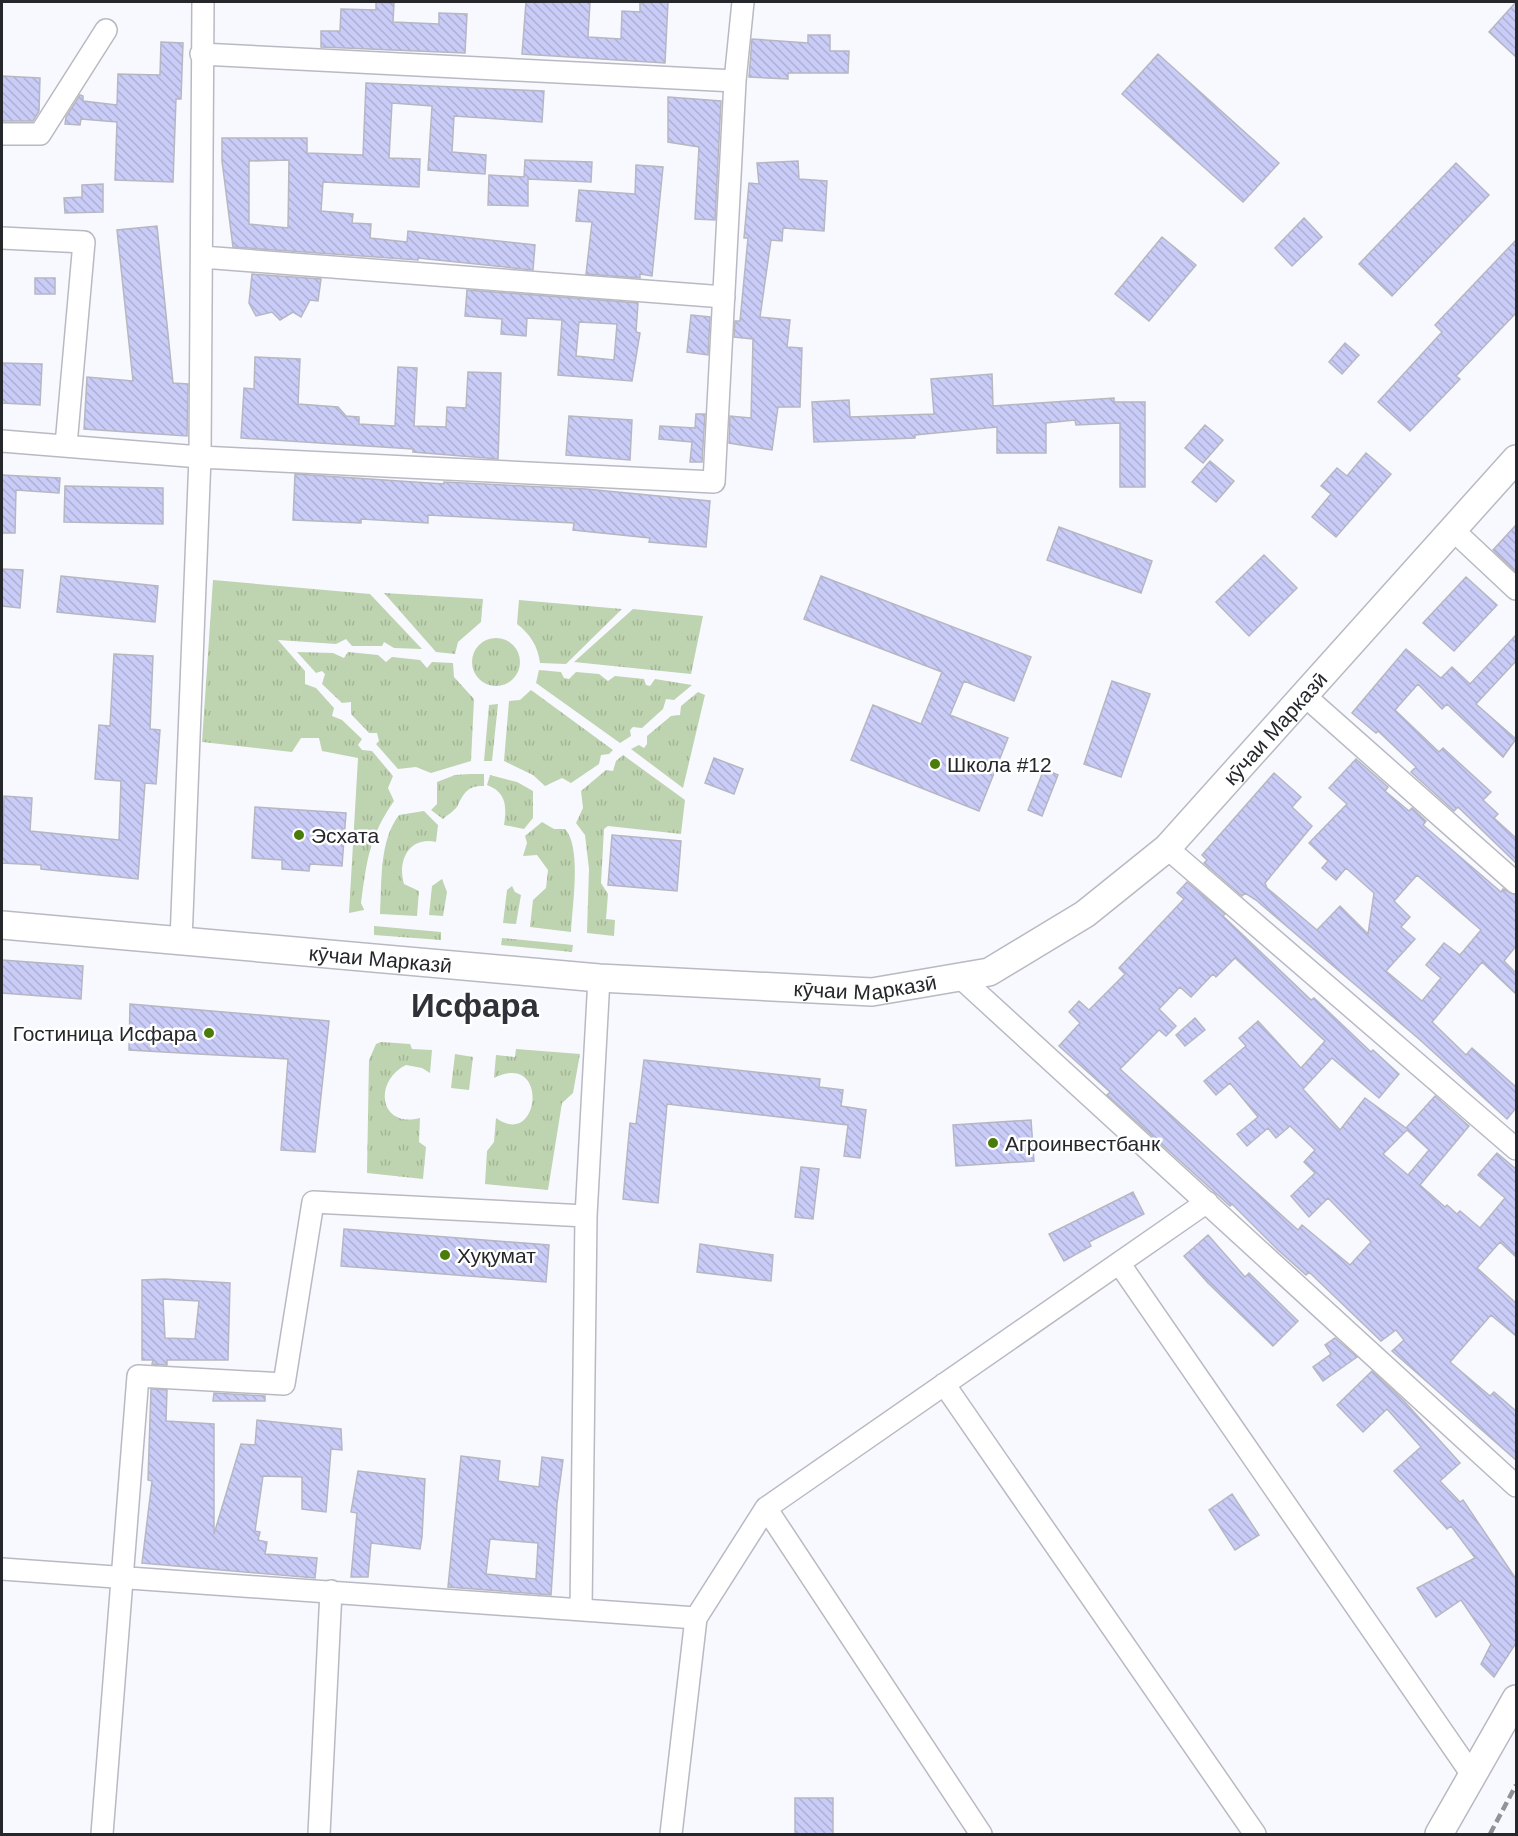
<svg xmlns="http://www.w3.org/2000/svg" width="1518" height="1836" font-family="Arial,sans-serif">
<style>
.grass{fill:url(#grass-tufts)}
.building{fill:url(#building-back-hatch);stroke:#b6b7c1;stroke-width:1.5;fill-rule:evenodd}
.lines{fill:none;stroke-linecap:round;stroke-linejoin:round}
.minor-casing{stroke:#b9b9c3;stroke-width:24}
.major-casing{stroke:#b9b9c3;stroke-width:30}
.minor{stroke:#fff;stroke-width:21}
.major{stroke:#fff;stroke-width:27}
.rail{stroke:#929398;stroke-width:4.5;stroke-dasharray:9 4.5;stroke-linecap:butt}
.poi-dot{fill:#497c09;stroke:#fff;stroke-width:2}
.labels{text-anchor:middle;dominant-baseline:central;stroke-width:5;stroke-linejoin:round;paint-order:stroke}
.street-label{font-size:21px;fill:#26272b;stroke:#fff}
.poi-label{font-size:21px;fill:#26272b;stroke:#fff;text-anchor:start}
.town-label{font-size:33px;font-weight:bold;fill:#313139;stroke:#fff}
</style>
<defs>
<pattern id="grass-tufts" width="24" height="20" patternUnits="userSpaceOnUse" patternTransform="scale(1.5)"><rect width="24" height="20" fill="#bed3af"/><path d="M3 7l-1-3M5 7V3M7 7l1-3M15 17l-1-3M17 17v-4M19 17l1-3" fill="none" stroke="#a3b597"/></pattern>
<pattern id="building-back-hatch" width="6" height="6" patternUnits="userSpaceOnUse" patternTransform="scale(1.5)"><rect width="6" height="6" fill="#caccf8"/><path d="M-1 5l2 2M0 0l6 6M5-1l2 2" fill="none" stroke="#adafd5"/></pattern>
</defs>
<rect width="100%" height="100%" fill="#f8f9ff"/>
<!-- grass -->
<path class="grass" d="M213 580 370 594 422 649 394 648 384 642 382 646H352L346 639 336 644 278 640 305 671V684L316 688 334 708 332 716 342 720 362 739 358 745 362 750 372 751 393 776 388 788 394 801C369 837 367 860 361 903L364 910 349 913 358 758 322 751 319 738H301L292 752 202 742Z
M384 593 483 599 481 622 458 642 455 654 436 652Z
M519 600 622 609 566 664 540 663C538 646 530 634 517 624Z
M633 609 703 616 691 674 574 662Z
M472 662a24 24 0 1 1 48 0a24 24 0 1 1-48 0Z
M297 652 333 653 344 658 348 652 378 655 386 662 392 657 420 660 427 668 432 662 453 663 454 677 474 699 471 761 431 773 416 767 398 769 376 744 379 741 377 733H369L351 714V702L342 703 322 684 325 674 322 671 316 673Z
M539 670 561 672 564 678 569 679 576 672 599 674 608 681 615 676 644 679 646 685 650 686 655 679 692 685 674 700 666 699 663 709 642 728 633 727 630 730 631 736 620 743 536 683Z
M531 690 613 750 609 754 601 755 599 764 571 783 562 778 545 786 533 775 504 761 509 701 520 700Z
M698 692 705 695 683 788 631 749 639 745 644 748 647 744V736L671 716 680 715 681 706Z
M498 704 492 761H484L489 705Z
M623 755 685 800 681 834 608 826 604 829 601 883 608 894 606 919 615 920 614 936 587 933 589 869 585 835 576 823 583 808 581 791 606 770 613 771 616 761Z
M470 774H484V786C468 785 463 794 458 805 456 810 447 815 443 819L431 810 437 804V782L455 775Z
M490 775 517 782 533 791V818L524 829 504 825C507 806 506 792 487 785Z
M424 811 438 825 436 842C409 836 397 861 404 884L419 891 417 916 380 914C382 882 379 841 399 815Z
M542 822 554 829H565C582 847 572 907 571 932L530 927 533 900 546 888 548 870 537 855 523 856 527 843 525 836Z
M442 879 447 892 443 916 429 915 432 886Z
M512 886 515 892 521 895 516 924 503 923 507 890Z
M374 926 441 932V940L374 935Z
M502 938 573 945 572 952 501 945Z
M381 1042 410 1044 412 1049 432 1050 430 1073 422 1068 406 1065C373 1081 379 1129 420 1118L419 1142 426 1147 423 1179 367 1173 369 1060 376 1044Z
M516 1049 580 1054 573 1093 562 1103 548 1190 485 1184 487 1151 494 1142 496 1118C540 1150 550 1050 494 1078L496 1055 515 1057Z
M455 1054 473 1057 469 1090 451 1088Z"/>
<!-- building -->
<path class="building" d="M376 2 394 3 393 22 439 24V13L467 14 465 53 321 47V31H340L341 9 376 10Z
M526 2H590L588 37 621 39 622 11 640 12V2H668L665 63 522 54Z
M1516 2V57L1489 32Z
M808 35H830V51H849L848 73H788V79L749 77 752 39 808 43Z
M161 42 183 43 181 99H176L173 182 115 180 117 122 81 119 80 125 65 124 66 117 80 95 83 96V101L117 105 118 74 160 75Z
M1158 54 1279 163 1243 202 1122 94Z
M2 76 40 78 39 111 33 121H2Z
M366 83 544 91 542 122 454 116 452 152 486 155 485 174 428 170 432 106 392 103 389 158 420 159 419 187 323 182 321 211 353 214 352 223 371 224 370 238 407 242 408 231 535 245 533 270 418 258V260L233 247 222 161V138H307V153L363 155ZM289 160 288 228 249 224V161Z
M668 97 721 101 715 220 695 219 699 147 668 142Z
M525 160 592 162 591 182 528 179V206L488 205 489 175 524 177Z
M798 161 799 179 827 181 824 231 783 228 782 241 771 240 760 317 790 320 787 347 802 348 800 407H778L772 450 729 443 730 416 751 418 753 339 734 337 735 321H740L748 238H744L749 183 759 184 757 163Z
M1456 163 1489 195 1392 296 1359 264Z
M636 165 663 167 652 276 640 274V278L586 274 592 222 576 221 579 190 635 194Z
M103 184V212L65 213 64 198 82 197V185Z
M1304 218 1322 237 1292 266 1275 248Z
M157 226 173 383 188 384 187 436 84 429 87 377 133 381 117 230Z
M1162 237 1196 265 1149 321 1115 294Z
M1516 240V313L1456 376 1460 379 1410 431 1378 402 1442 332 1435 325Z
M252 274 321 279 318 301 310 300 301 317 293 312 280 320 272 312 256 316 249 303Z
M35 278H55V294H35Z
M467 290 638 303 636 332 640 333 632 381 558 375 562 320 527 318 526 336 501 334 502 319 465 316ZM579 322 617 324 614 360 576 356Z
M691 315 710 317 708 355 687 352Z
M1345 343 1359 355 1342 374 1329 362Z
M255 357 300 359 298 404 338 407 346 416 359 417V424L395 426 398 367 417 368 414 426 446 427 447 407 466 408 468 372 501 373 498 459 413 452V449L241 438 244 388 254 389Z
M2 363 42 364 40 405 2 403Z
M992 374 993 406 1114 398V402H1145V487H1120V423L1076 425 1075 420 1046 423V453H997V427L915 435V438L814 442 812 402 849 400 850 417 934 414 931 379Z
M696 414H705L702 462H690L692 442 659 439 660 426 695 428Z
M569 416 632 420 630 460 566 455Z
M1205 425 1223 440 1203 463 1185 448Z
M1366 453 1391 474 1336 537 1312 517 1331 494 1321 486 1337 468 1347 476Z
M1210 461 1234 481 1216 502 1192 482Z
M295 474 444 484V482L586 489 710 501 706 547 649 542 650 538 573 530 574 523 428 515V523L361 519V523L293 520Z
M2 475 60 478 59 493 16 490 15 533H2Z
M65 486 163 488V524L64 522Z
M1516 525V572L1493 550Z
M1059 527 1152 561 1141 593 1047 560Z
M1264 555 1297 588 1249 636 1216 602Z
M2 569 23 570 20 608 2 606Z
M61 576 158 586 155 622 57 612Z
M821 576 1031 657 1014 701 964 681 950 715 1008 738 979 811 851 760 873 705 921 724 942 672 804 619Z
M1466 577 1497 605 1454 651 1423 623Z
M1516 635V661L1476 704 1516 739 1503 757 1447 704 1442 709 1418 684 1395 710 1439 752 1443 748 1491 792 1483 800 1498 814 1494 818 1516 838V863L1458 807 1454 811 1411 772 1416 767 1378 731 1376 733 1352 713 1406 649 1441 678 1452 667 1470 684Z
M114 654 153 656 150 729 160 730 156 784 145 783 138 879 41 869V865L2 863 4 796 32 798 30 831 119 840 121 781 95 779 99 725 110 726Z
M1112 681 1150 694 1121 777 1084 764Z
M714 758 743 769 734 794 705 783Z
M1356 759 1388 787 1385 791 1409 811 1412 808 1426 821 1423 825 1501 892 1503 889 1516 895V946L1504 961 1516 973V994L1482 962 1432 1022 1466 1055 1472 1048 1516 1087V1108L1507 1119 1419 1039 1256 900 1245 893 1242 896 1204 863 1207 860 1202 855 1274 773 1301 797 1292 807 1312 826 1265 883 1267 888 1317 930 1340 906 1368 934 1374 893 1346 868 1336 880 1322 868 1328 861 1309 843 1347 804 1329 788ZM1417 875 1481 930 1460 955 1444 943 1426 965 1441 978 1422 1001 1386 971 1415 939 1401 927 1410 917 1394 901Z
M1044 769 1058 775 1042 816 1028 810Z
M255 807 346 813 342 866 310 864 309 871 282 869V860L252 858Z
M612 835 681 841 677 891 608 885Z
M1187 882 1225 914 1223 916 1311 1000 1314 998 1371 1052 1373 1050 1399 1074 1379 1098 1332 1058 1303 1089 1340 1130 1365 1098 1406 1128 1435 1096 1469 1126 1420 1185 1445 1207 1447 1205 1457 1214 1460 1211 1480 1228 1505 1198 1478 1175 1497 1153 1516 1169V1257L1500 1242 1477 1268 1516 1303V1336L1491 1315 1450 1362 1490 1396 1494 1392 1516 1411V1460L1392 1351 1404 1340 1396 1330 1381 1341 1309 1272 1306 1275 1278 1250 1232 1204 1230 1206 1107 1095 1110 1092 1059 1046 1080 1023 1069 1012 1079 1001 1089 1010 1125 974 1119 968 1184 899 1177 893ZM1235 958 1325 1041 1301 1068 1258 1021 1239 1038 1246 1046 1204 1081 1216 1095 1230 1083 1258 1117 1237 1134 1247 1146 1268 1128 1276 1138 1290 1126 1315 1150 1304 1162 1315 1173 1291 1196 1309 1217 1328 1198 1371 1242 1350 1265 1302 1225 1298 1230 1120 1069 1159 1030 1166 1036 1176 1026 1159 1009 1180 987 1191 997 1213 974 1216 977ZM1407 1130 1429 1150 1408 1175 1383 1154Z
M2 960 83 966 81 999 2 993Z
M130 1004 329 1021 315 1152 281 1150 288 1059 129 1050Z
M1195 1018 1205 1030 1185 1046 1176 1035Z
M644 1060 820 1079 819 1087 843 1090 841 1106 866 1110 860 1158 844 1156 848 1125 667 1104 658 1203 623 1199 630 1123 636 1124Z
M1031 1120 1034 1161 956 1166 953 1125Z
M801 1167 819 1169 813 1219 795 1217Z
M1133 1192 1144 1214 1089 1242 1091 1246 1064 1261 1049 1234Z
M344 1229 549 1245 546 1282 341 1266Z
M1208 1235 1245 1277 1249 1273 1298 1321 1273 1346 1208 1283 1184 1256Z
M700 1244 773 1255 771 1281 697 1272Z
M164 1279 230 1283 228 1360H167V1365L152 1364 153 1360H142V1280ZM163 1299 199 1301 195 1339 165 1338Z
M1335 1338 1357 1357 1323 1381 1313 1367 1331 1354 1325 1345Z
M1372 1371 1404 1401 1460 1463 1440 1481 1460 1502 1463 1500 1516 1579V1643L1494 1677 1481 1664 1491 1644 1461 1600 1436 1617 1417 1588 1475 1558 1451 1526 1447 1529 1394 1471 1421 1447 1387 1409 1363 1432 1337 1405Z
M151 1389 167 1390 166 1421 214 1424V1534L241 1444 255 1445 257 1420 341 1429 342 1450 331 1449 326 1512 302 1509V1477L263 1476 255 1531 260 1532 258 1540 267 1542 265 1554 317 1558 315 1578 142 1563 152 1481 148 1480Z
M214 1393 265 1396V1401H213Z
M461 1456 500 1461 498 1481 539 1487 542 1457 563 1460 557 1504 551 1595 448 1587ZM490 1539 538 1543 536 1579 486 1574Z
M358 1471 425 1479 422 1537 420 1549 371 1543 368 1577H351L357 1513 351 1512Z
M1232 1494 1259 1535 1235 1550 1209 1510Z
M795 1798H833V1834H795Z"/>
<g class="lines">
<defs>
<path id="minor" d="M201 54 735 81
M2 134H40L106 30
M2 238 84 242 66 445
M202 257 724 297
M2 441 200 457 714 482 735 81 743 2
M1453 530 1516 589
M1305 696 1516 883
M1167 848 1516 1149
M181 941 200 457 203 2
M962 979 1516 1486
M1119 1263 1473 1776
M944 1384 1255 1834
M766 1508 1207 1202
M2 1569 696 1618 671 1834
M581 1609 586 1216
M696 1618 766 1508 981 1834
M102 1834 138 1376 284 1384 313 1202 586 1216 599 978
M319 1834 331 1591"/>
<g id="major">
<path id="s1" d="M2 925 599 978 872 992 989 972 1085 914 1167 848 1516 459"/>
<path d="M1439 1834 1516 1699"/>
</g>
</defs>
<!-- minor casing -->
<use href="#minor" class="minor-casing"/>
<!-- major casing -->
<use href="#major" class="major-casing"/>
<!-- minor -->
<use href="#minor" class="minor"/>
<!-- major -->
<use href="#major" class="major"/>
<!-- rail -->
<path class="rail" d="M1490 1834 1516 1785"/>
</g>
<!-- markers -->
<g class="poi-dot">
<circle cx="935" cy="764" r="6"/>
<circle cx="299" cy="835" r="6"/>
<circle cx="209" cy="1033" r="6"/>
<circle cx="993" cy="1143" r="6"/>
<circle cx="445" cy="1255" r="6"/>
</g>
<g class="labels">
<!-- street labels -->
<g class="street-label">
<text stroke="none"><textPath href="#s1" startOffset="1370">кӯчаи Марказӣ</textPath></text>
<text stroke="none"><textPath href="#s1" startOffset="380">кӯчаи Марказӣ</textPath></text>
<text stroke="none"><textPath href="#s1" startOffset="866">кӯчаи Марказӣ</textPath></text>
</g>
<!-- poi labels -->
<g class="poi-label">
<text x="947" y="764">Школа #12</text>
<text x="311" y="835">Эсхата</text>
<text x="197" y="1033" text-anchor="end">Гостиница Исфара</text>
<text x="1005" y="1143">Агроинвестбанк</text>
<text x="457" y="1255">Хуқумат</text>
</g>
<!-- town labels -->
<g class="town-label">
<text x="475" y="1005">Исфара</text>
</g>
</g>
<!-- border -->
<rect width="1518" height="1836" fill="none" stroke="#26272b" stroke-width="6"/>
</svg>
